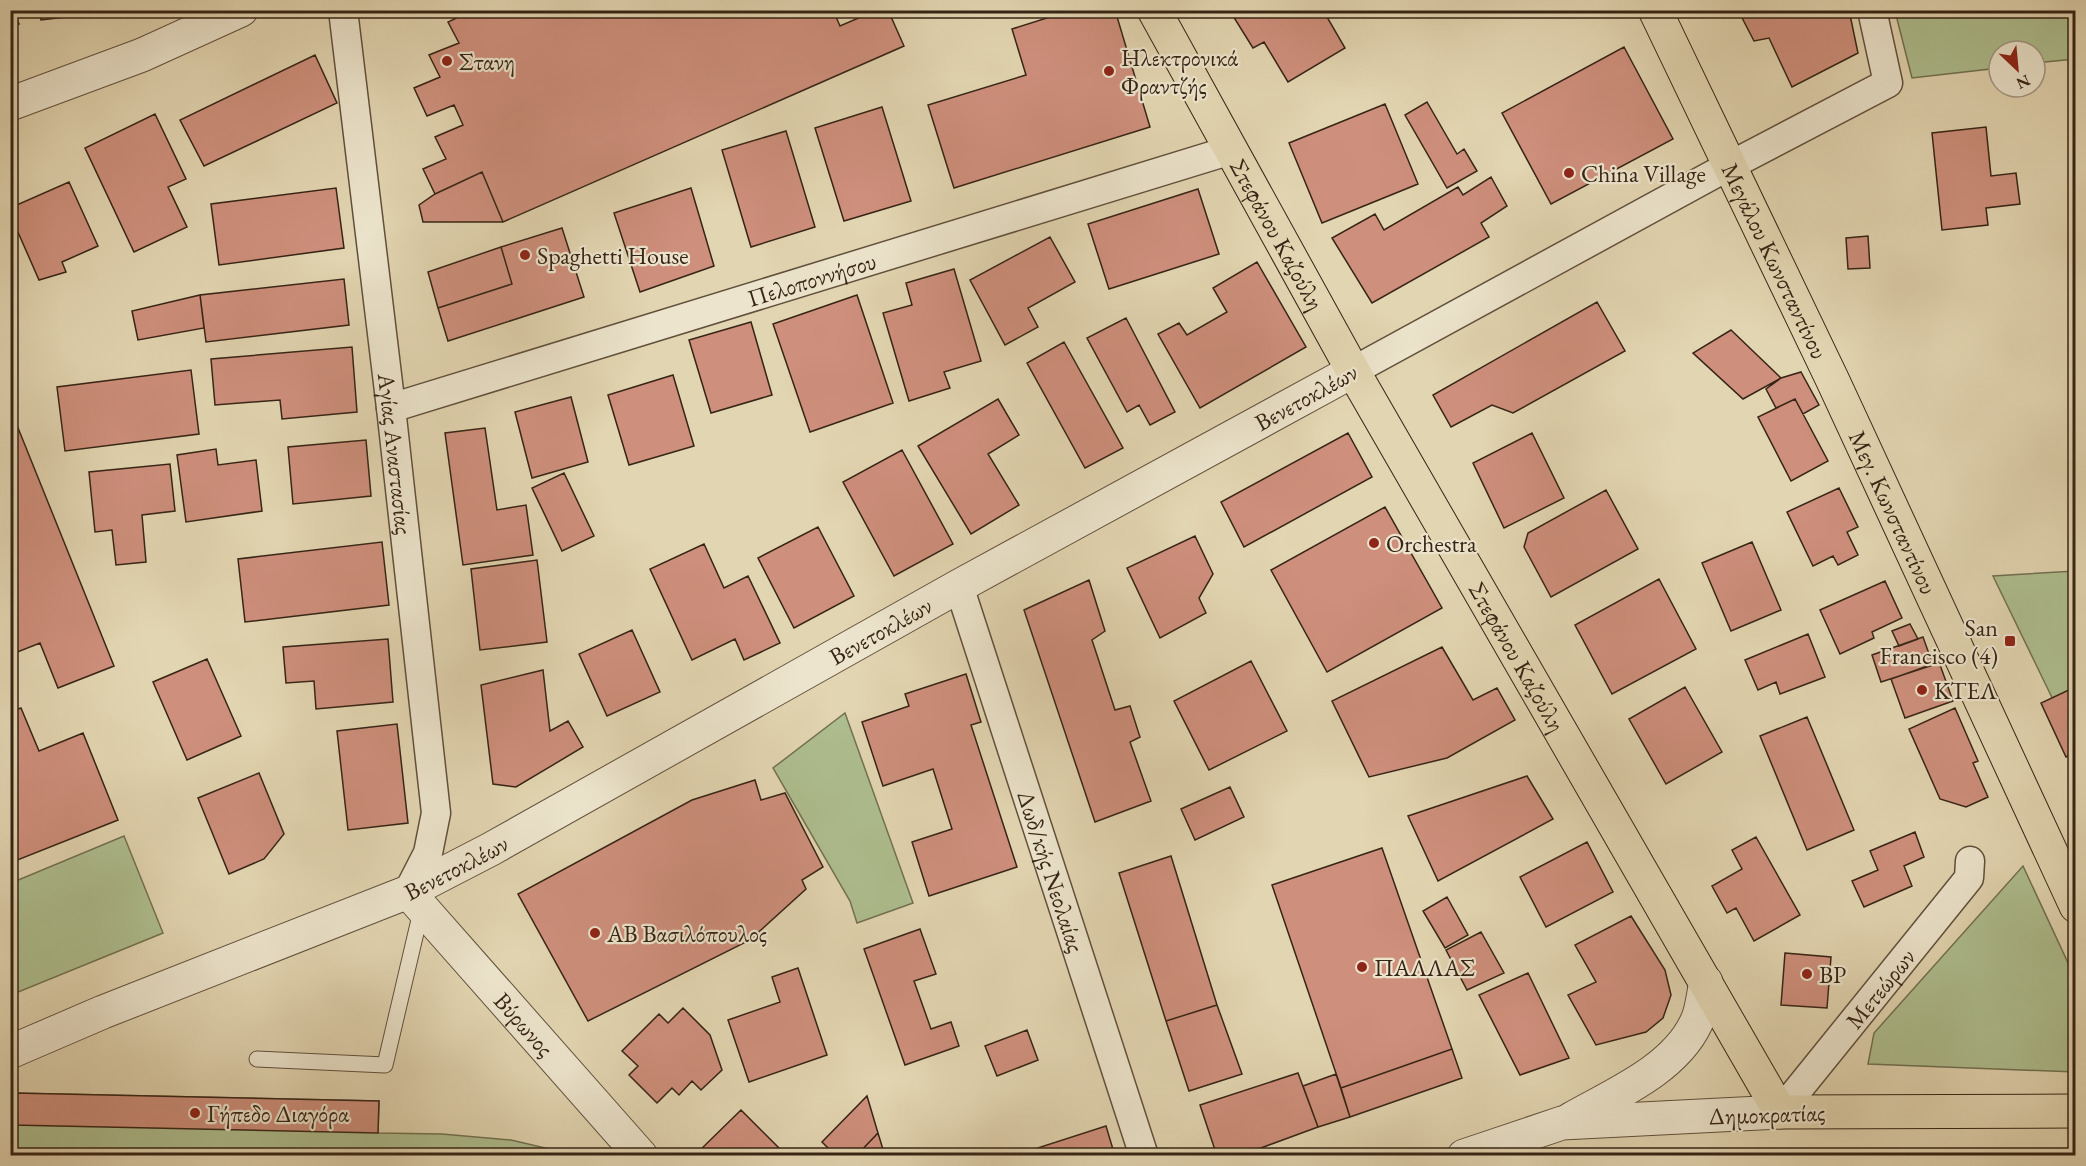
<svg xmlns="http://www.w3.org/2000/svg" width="2086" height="1166" font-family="'EB Garamond',serif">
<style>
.green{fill:#aebe8f;stroke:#727152;stroke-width:1.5}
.building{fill:#ce8f7c;stroke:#362415;stroke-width:1.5}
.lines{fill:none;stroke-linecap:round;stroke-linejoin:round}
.service-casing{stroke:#61503c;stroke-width:17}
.minor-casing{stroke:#61503c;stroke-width:31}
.tertiary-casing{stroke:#61503c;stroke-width:35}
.primary-casing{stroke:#362415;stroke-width:35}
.service{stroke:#ece4cc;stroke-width:15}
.minor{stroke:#ece4cc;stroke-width:28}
.tertiary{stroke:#ece4cc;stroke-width:33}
.primary{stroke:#e2d5b1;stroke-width:33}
.poi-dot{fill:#8f2418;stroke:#ece4cc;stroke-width:2}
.labels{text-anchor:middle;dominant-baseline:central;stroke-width:4.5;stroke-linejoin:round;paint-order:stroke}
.poi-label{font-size:24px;fill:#362415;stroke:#ece4cc;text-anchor:start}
.street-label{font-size:24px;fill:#362415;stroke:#ece4cc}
</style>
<rect width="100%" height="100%" fill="#e2d5b1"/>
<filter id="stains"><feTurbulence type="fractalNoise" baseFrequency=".00333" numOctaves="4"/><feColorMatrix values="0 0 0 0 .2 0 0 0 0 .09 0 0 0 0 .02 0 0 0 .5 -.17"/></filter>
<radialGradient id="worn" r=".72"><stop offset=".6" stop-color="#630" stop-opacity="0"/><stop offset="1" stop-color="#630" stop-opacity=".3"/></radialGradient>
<!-- green -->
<path class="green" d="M1895 11H2075V59L2035 63V51H1999V68L1912 78Z
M2075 571V745L1993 576Z
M845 713 913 903 857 923 850 901 773 768Z
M124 836 163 933 11 995V883Z
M2023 866 2075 978V1072L1868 1064 1874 1033Z
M13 1093 379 1101 378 1133 442 1134 511 1140 575 1155 11 1156Z"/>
<!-- building -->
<path class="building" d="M10 10H13L19 24 10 26Z
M37 10H90L91 14 41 20Z
M473 10H833L840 26 877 10H888L904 46 503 222 482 172 435 194 423 169 446 159 435 137 463 125 454 105 427 116 414 88 440 77 429 55 459 43 448 22Z
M1072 10H1115L1150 127 954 188 928 105 1026 75 1012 29Z
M1242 10H1323L1345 48 1288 82 1264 42 1253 48 1233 16Z
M1738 10H1849L1858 53 1792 87 1769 38 1754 41Z
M1624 47 1673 139 1551 204 1502 113Z
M315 55 337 103 204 166 180 120Z
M1427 102 1457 154 1464 149 1477 171 1447 188 1405 115Z
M1385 104 1418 184 1322 223 1289 143Z
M882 107 911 201 844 221 815 128Z
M155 114 186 179 168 187 187 227 134 252 85 148Z
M1986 127 1991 176 2016 173 2020 204 1986 208 1988 225 1942 230 1932 133Z
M786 131 815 227 751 247 722 150Z
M482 172 503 222H423L419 205 435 194Z
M1491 177 1507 206 1481 223 1489 237 1372 303 1332 238 1375 214 1384 230 1458 187 1463 195Z
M69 182 98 246 62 262 66 272 39 280 10 214V208Z
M336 188 344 248 219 265 211 204Z
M691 188 714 266 640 292 614 213Z
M1198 189 1219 254 1109 289 1088 224Z
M562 228 584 297 448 341 438 308 512 284 501 247Z
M1868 236 1870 268 1848 269 1846 238Z
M1050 237 1075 282 1028 308 1038 327 1005 345 970 280Z
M501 247 512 284 438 308 428 272Z
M1257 262 1306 347 1200 408 1158 334 1179 323 1187 335 1227 312 1213 288Z
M954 269 981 361 944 372 950 388 909 401 883 313 912 305 906 283Z
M344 279 349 325 206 342 200 295Z
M200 295 204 328 138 340 132 311Z
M857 295 893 403 810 432 773 324Z
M1597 302 1625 351 1513 413 1492 405 1451 427 1433 395Z
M1126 318 1175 412 1150 425 1139 405 1127 412 1087 338Z
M751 322 772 395 711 413 689 340Z
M1731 330 1781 378 1743 399 1693 353Z
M1064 342 1123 448 1085 468 1027 363Z
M352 347 357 412 282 419 280 400 215 405 211 359Z
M191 370 199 434 65 451 57 387Z
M1801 372 1819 405 1803 414 1795 399 1776 408 1766 389 1781 378Z
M673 375 694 446 629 465 608 395Z
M571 397 588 462 532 478 515 412Z
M998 399 1019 435 988 454 1019 505 971 534 918 446Z
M1795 399 1828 461 1791 481 1758 417Z
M10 408 114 666 58 688 40 643 10 655V596L13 595 10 588Z
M485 428 497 510 526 505 533 555 463 565 445 433Z
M1348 433 1372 477 1244 547 1221 502Z
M1532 433 1564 498 1504 528 1473 463Z
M366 440 371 496 293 504 288 447Z
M216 449 218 465 256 460 262 511 186 522 177 455Z
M902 450 953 544 894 576 843 482Z
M170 464 175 511 142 515 146 562 116 565 112 530 95 532 89 472Z
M564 473 594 536 562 551 532 488Z
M1839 488 1858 527 1847 532 1858 555 1838 565 1833 556 1813 566 1787 512Z
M1606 490 1638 549 1551 597 1524 547 1528 533Z
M1385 507 1442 608 1327 672 1271 570Z
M818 527 854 596 794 628 758 558Z
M1195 536 1213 574 1199 598 1206 613 1160 638 1127 568Z
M382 542 389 605 245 622 238 559Z
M1752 542 1781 610 1731 631 1702 563Z
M704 544 724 588 748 576 780 643 744 660 735 639 692 660 650 569Z
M537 560 547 642 480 650 471 569Z
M1659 579 1696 649 1612 694 1575 625Z
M1089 580 1105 631 1092 640 1115 710 1130 706 1140 737 1130 742 1151 801 1095 822 1024 610Z
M1885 581 1902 618 1872 632 1874 638 1840 654 1820 610Z
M1910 624 1918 639 1899 646 1892 631Z
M632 630 660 692 607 716 579 654Z
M1808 634 1825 677 1780 694 1776 682 1758 690 1745 660Z
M1923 637 1933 665 1881 682 1872 655Z
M388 639 393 702 316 709 314 681 286 683 283 647Z
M1442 647 1473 700 1497 688 1515 720 1447 758 1369 777 1332 701Z
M207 659 241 736 187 760 153 682Z
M1251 661 1287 731 1209 770 1174 701Z
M1939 662 1953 701 1905 718 1891 679Z
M543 670 550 731 568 721 583 747 516 787 493 784 481 685Z
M966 674 981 722 971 725 1017 867 929 896 912 842 952 829 933 769 883 786 862 722 909 706 905 694Z
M1685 687 1722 752 1666 784 1629 719Z
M2073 688 2076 694V752L2066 757 2041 703Z
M21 708 39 751 83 733 118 820 10 863V712Z
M1955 708 1978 761 1973 763 1988 797 1966 807 1940 799 1909 729Z
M1807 717 1854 830 1807 850 1760 736Z
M397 724 408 823 348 830 337 731Z
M259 773 284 834 264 859 229 874 198 798Z
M1527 776 1553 819 1438 881 1408 816Z
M755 780 761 800 785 793 823 867 802 880 806 889 750 940 588 1021 518 894 692 800Z
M1230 787 1244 817 1195 840 1181 809Z
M1915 832 1924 857 1904 866 1912 886 1864 907 1852 881 1878 870 1870 851Z
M1756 837 1800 915 1754 941 1736 908 1727 913 1712 886 1742 869 1732 850Z
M1587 842 1613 892 1546 927 1520 877Z
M1382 848 1452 1049 1341 1088 1272 885Z
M1171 856 1217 1005 1166 1021 1119 873Z
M1447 897 1468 935 1445 948 1423 911Z
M1631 916 1665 970 1671 995 1663 1018 1646 1032 1596 1045 1568 995 1596 982 1575 945Z
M920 929 936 974 914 981 931 1029 951 1022 959 1046 905 1065 864 949Z
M1481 932 1504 973 1467 990 1446 950Z
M1785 953 1831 957 1827 1008 1781 1005Z
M798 968 827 1055 749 1082 728 1020 780 1002 772 977Z
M1528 973 1569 1058 1520 1075 1479 995Z
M1217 1005 1242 1074 1189 1091 1166 1021Z
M683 1008 710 1035 722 1070 701 1090 692 1081 679 1095 672 1088 657 1103 629 1075 638 1066 622 1051 659 1014 668 1023Z
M1027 1030 1038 1060 997 1076 985 1046Z
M1452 1049 1462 1078 1350 1117 1341 1088Z
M1298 1073 1318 1127 1239 1156H1217L1200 1105Z
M1336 1074 1350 1117 1318 1127 1303 1086Z
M13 1093 379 1101 378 1133 12 1125Z
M867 1096 878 1133 856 1156H836L822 1142Z
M741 1110 780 1149 773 1156H701L698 1152Z
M1106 1126 1115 1156H1013Z
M878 1133 885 1156H856Z"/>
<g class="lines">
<defs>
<path id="service" d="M257 1059 385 1065 422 907"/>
<g id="minor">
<path id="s1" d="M343 10 391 408 436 813 428 853 408 892"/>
<path d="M1353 371 1714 174 1888 83 1872 10"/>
<path id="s2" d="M391 408 1231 150"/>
<path id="s3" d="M959 586 1144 1156"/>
<path id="s4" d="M1780 1112 1969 878 1970 861"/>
</g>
<g id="tertiary">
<path d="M10 104 142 55 241 10"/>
<path id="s5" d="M408 892 641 1156"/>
<path id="s6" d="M10 1052 103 1012 408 892 491 849 959 586 1353 371"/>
<path d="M1571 1119C1613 1095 1674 1070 1696 1023 1702 1012 1703 995 1706 982"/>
<path d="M1464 1156 1562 1123 1780 1112"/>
</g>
<g id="primary">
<path id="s7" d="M1154 10 1353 371 1780 1112 2076 1111"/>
<path id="s8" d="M1655 10 1833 381 2076 906"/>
</g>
</defs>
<!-- service casing -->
<use href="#service" class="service-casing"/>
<!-- minor casing -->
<use href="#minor" class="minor-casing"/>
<!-- tertiary casing -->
<use href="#tertiary" class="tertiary-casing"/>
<!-- primary casing -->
<use href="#primary" class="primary-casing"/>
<!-- service -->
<use href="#service" class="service"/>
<!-- minor -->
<use href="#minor" class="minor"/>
<!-- tertiary -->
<use href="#tertiary" class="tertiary"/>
<!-- primary -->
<use href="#primary" class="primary"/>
</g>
<!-- markers -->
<g class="poi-dot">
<circle cx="447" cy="61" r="6"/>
<circle cx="1109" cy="71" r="6"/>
<circle cx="1569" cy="173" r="6"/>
<circle cx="525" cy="255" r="6"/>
<circle cx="1374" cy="543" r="6"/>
<rect x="2004" y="635" width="12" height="12" rx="3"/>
<circle cx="1922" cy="690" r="6"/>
<circle cx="595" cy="933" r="6"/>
<circle cx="1362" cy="967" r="6"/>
<circle cx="1807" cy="974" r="6"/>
<circle cx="195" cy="1113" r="6"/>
</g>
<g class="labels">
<!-- poi labels -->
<g class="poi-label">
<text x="1121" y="57">Ηλεκτρονικά<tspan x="1121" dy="28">Φραντζής</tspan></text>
<text x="459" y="61">Στανη</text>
<text x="1581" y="173">China Village</text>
<text x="537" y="255">Spaghetti House</text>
<text x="1386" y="543">Orchestra</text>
<text x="1998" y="627" text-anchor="end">San<tspan x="1998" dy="28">Francisco (4)</tspan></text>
<text x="1934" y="690">ΚΤΕΛ</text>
<text x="607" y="933">AB Βασιλόπουλος</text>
<text x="1374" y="967">ΠΑΛΛΑΣ</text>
<text x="1819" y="974">BP</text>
<text x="207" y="1113">Γήπεδο Διαγόρα</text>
</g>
<!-- street labels -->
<g class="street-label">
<text stroke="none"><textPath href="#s7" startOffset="256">Στεφάνου Καζούλη</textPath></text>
<text stroke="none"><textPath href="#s8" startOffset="278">Μεγάλου Κωνσταντίνου</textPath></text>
<text stroke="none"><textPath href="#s2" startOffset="440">Πελοποννήσου</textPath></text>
<text transform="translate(1306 397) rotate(-29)">Βενετοκλέων</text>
<text stroke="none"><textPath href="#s1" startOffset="447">Αγίας Αναστασίας</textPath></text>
<text stroke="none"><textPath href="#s8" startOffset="556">Μεγ. Κωνσταντίνου</textPath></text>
<text stroke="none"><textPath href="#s6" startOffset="969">Βενετοκλέων</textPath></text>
<text stroke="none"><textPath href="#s7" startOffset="742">Στεφάνου Καζούλη</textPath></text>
<text stroke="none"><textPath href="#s6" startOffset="483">Βενετοκλέων</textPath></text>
<text stroke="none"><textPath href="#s3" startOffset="300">Δωδ/κής Νεολαίας</textPath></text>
<text stroke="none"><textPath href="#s4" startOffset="159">Μετεώρων</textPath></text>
<text stroke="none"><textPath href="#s5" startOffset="176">Βύρωνος</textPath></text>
<text transform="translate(1767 1114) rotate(-2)">Δημοκρατίας</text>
</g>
</g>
<!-- margin -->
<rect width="2086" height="1166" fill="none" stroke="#e2d5b1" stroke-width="36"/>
<rect x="12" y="12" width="2062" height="1142" fill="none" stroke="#362415" stroke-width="3"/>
<rect x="18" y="18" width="2050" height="1130" fill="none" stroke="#362415" stroke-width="1.5"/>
<!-- north arrow -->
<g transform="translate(2017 69) rotate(154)"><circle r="28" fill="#ece4cc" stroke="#a39783" stroke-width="1.5"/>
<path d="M0-4.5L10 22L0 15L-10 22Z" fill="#8f2418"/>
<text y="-9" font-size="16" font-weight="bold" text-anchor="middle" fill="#362415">N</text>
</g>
<rect width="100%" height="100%" filter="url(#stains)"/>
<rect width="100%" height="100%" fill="url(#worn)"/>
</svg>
